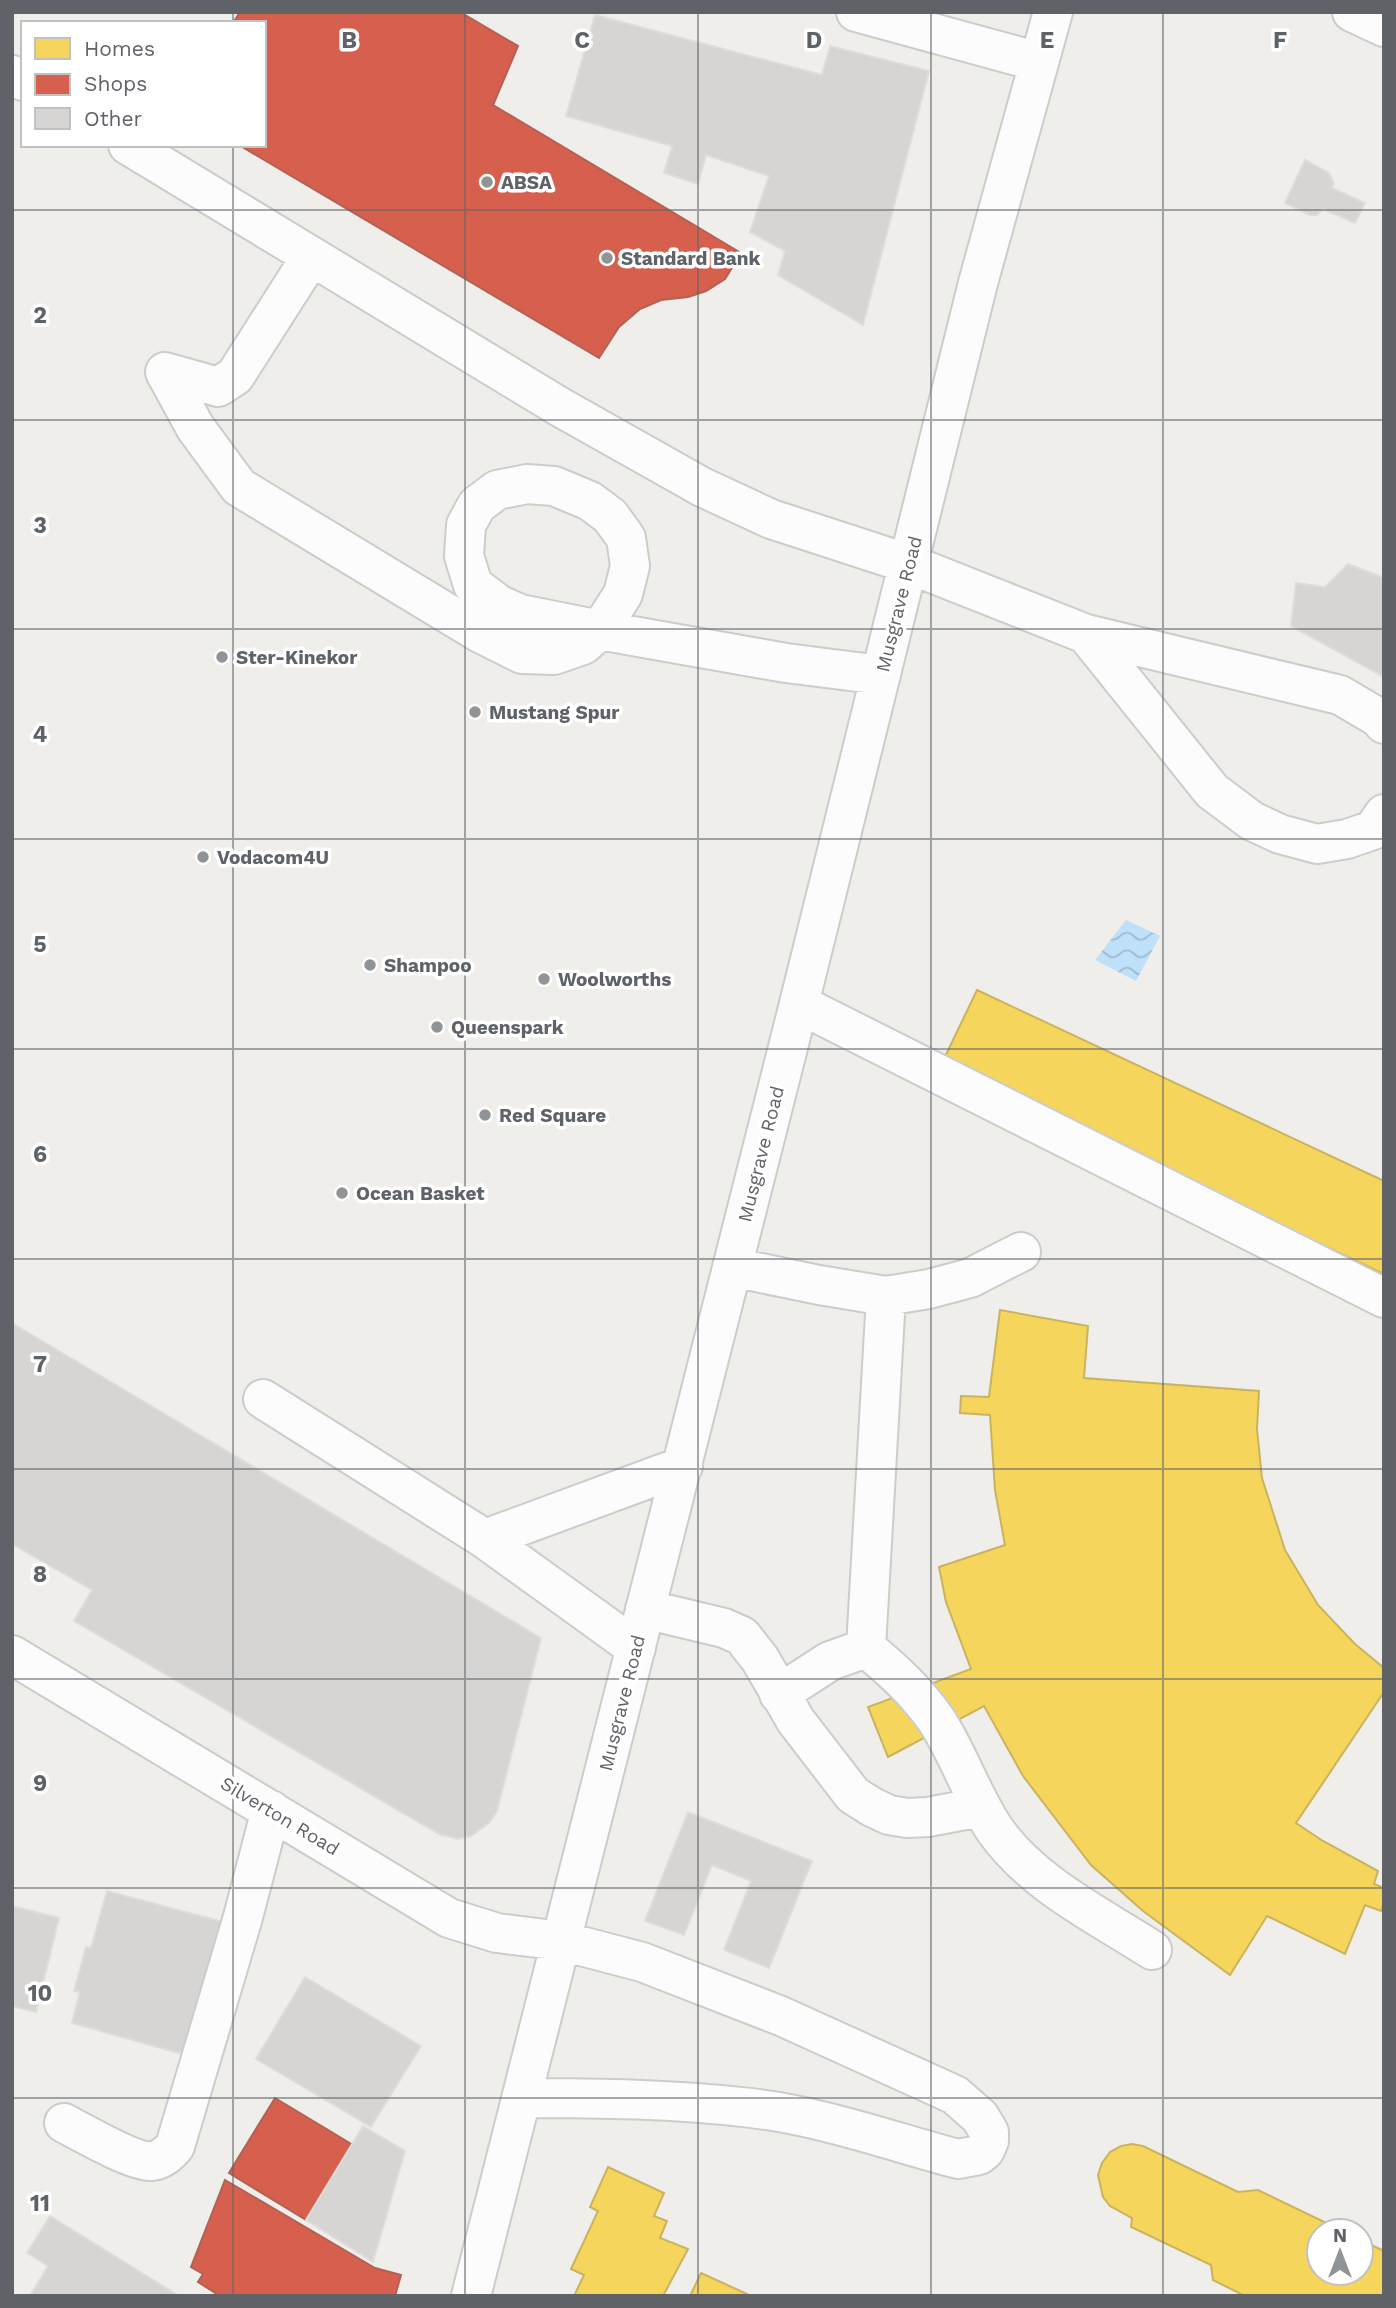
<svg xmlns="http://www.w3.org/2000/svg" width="1396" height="2308" font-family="'Work Sans',sans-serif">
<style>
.water{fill:url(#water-waves)}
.homes{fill:#f6d55c;stroke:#c9b360;stroke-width:2}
.shops{fill:#d6604d;stroke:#b26155;stroke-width:2}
.building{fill:#d6d5d3;stroke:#deddd9;stroke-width:2}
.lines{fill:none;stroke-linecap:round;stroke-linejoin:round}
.minor-casing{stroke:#cbcccc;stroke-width:42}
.minor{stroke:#fdfcfc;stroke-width:38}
.grid{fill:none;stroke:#5f6368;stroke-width:2;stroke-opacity:0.55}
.poi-dot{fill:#919496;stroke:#fff;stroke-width:2.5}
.labels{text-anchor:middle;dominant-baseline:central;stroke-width:7;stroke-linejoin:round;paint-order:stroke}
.poi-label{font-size:19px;font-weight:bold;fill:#5f6368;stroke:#fff;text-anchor:start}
.street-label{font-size:19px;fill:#5f6368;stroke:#fff}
.grid-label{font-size:23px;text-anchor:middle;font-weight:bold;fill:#5f6368;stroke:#fff;stroke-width:7;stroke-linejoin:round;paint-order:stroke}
</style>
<defs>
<pattern id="water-waves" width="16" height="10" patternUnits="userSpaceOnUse" patternTransform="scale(1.75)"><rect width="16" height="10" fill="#bfe0f9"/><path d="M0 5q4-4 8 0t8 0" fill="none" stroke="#9eb9cd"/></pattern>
</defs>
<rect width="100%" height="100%" fill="#efeeea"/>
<!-- water -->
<path class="water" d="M1126 920 1160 936 1136 981 1095 960Z"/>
<!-- homes -->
<path class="homes" d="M977 990 1384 1181V1274L941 1065Z
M1000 1310 1088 1326 1084 1378 1259 1391 1257 1429 1262 1478 1285 1550 1318 1605 1355 1644 1384 1668V1692L1296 1823 1323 1841 1378 1871 1374 1884 1384 1888V1903L1381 1911 1365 1905 1345 1954 1267 1916 1230 1975 1143 1911 1091 1865 1023 1776 984 1706 888 1757 868 1707 971 1669 946 1602 939 1567 1005 1545 995 1490 990 1415 960 1413 961 1396 989 1397Z
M1132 2144 1143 2146 1238 2192 1258 2190 1343 2231H1319V2273H1361V2240L1384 2251V2296H1245L1213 2280 1211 2265 1131 2227 1132 2218 1110 2206 1103 2197 1098 2175 1102 2163 1110 2152 1121 2146Z
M608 2167 664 2193 654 2216 667 2221 660 2238 688 2249 663 2296H574L584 2275 571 2269 598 2211 590 2207Z
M701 2273 747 2294 746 2296H690Z"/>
<!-- shops -->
<path class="shops" d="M240 12H460L518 46 493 105 741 253 725 279 706 291 688 297 661 300 640 309 619 327 599 358 239 145H264V23H233Z
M275 2098 353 2145 306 2220 229 2173Z
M225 2180 375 2268 401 2275 395 2296H220L198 2282 203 2274 191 2267Z"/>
<!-- building -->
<path class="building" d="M595 15 822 75 830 46 929 71 863 325 778 275 785 251 750 232 769 176 706 155 698 184 664 173 672 146 566 116Z
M1305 160 1329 173 1334 184 1332 188 1365 203 1355 223 1323 209 1317 215H1310L1285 203Z
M1348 564 1384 578V677L1291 626 1296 583 1325 587Z
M12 1323 541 1638 497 1811 489 1823 471 1836 458 1839 439 1834 74 1621 92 1590 12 1544Z
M688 1812 812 1861 769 1968 724 1950 751 1881 712 1865 684 1935 645 1921Z
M107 1891 223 1922 186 2055 72 2023 80 1992 74 1991 86 1947 91 1948Z
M12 1906 59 1918 36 2012 12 2006Z
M305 1977 421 2046 371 2127 256 2059Z
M363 2126 405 2151 373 2262 306 2220Z
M50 2216 179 2296H30L48 2266 27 2253Z"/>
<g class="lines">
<defs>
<path id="minor" d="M856 12 1039 62
M1352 12 1384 27
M12 75 23 81
M128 145 560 407 702 487 771 519 909 564 1086 634 1340 695 1379 718 1384 724
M165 372 195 427 239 487 480 633 522 654 554 655 583 645 600 630 623 594 630 566 626 538 610 516 590 501 554 486 527 484 497 490 477 505 466 525 464 556 473 585 498 604 520 614 600 630 644 638 786 663 881 675
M165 372 218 387 235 376 302 271
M1086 634 1212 791 1252 821 1280 834 1317 844 1347 839 1373 830 1384 814
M799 1004 1384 1298
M732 1267 819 1285 886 1296 929 1289 970 1278 1021 1252
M263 1399 485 1539 636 1648
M485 1539 683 1466
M645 1609 724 1628 742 1636 760 1659 796 1721 853 1795 872 1807 889 1815 907 1818 928 1817 981 1807
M866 1648C893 1670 917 1692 937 1721 959 1755 972 1796 995 1830 1033 1884 1098 1915 1152 1950
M866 1648 886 1296
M12 1655 449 1918 497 1933 562 1941 642 1962 781 2016 955 2095 980 2117 989 2132V2141L985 2150 979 2155 958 2159C890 2141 821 2116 751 2108 675 2099 598 2098 522 2098
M779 1694 830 1661 866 1648
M64 2123C81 2132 135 2163 152 2161 162 2160 169 2153 175 2146L243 1917 271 1810
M471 2296 799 1004 978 283 1053 12"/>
</defs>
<!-- minor casing -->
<use href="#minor" class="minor-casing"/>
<!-- minor -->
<use href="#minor" class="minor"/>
</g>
<!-- grid -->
<path class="grid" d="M233 12V23M465 12V2296M698 12V2296M931 12V2296M1163 12V2296M233 145V2296M12 210H1384M12 420H1384M12 629H1384M12 839H1384M12 1049H1384M12 1259H1384M12 1469H1384M12 1679H1384M12 1888H1384M12 2098H1384"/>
<!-- markers -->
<g class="poi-dot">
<circle cx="487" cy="182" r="7"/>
<circle cx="607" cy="258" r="7"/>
<circle cx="222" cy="657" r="7"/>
<circle cx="475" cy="712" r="7"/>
<circle cx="203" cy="857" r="7"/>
<circle cx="370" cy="965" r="7"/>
<circle cx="544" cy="979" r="7"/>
<circle cx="437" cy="1027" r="7"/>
<circle cx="485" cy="1115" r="7"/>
<circle cx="342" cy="1193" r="7"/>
</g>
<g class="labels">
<!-- poi labels -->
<g class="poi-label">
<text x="501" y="182">ABSA</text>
<text x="621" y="258">Standard Bank</text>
<text x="236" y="657">Ster-Kinekor</text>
<text x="489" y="712">Mustang Spur</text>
<text x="217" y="857">Vodacom4U</text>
<text x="384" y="965">Shampoo</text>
<text x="558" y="979">Woolworths</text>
<text x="451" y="1027">Queenspark</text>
<text x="499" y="1115">Red Square</text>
<text x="356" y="1193">Ocean Basket</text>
</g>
<!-- street labels -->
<g class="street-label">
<text transform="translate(899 604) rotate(-76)">Musgrave Road</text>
<text transform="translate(761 1154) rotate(-76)">Musgrave Road</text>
<text transform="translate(622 1703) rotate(-76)">Musgrave Road</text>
<text transform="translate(280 1816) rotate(31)">Silverton Road</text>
</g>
</g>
<g class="grid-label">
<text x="349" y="48">B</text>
<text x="582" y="48">C</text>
<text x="814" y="48">D</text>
<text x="1047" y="48">E</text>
<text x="1280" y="48">F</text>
<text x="40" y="323">2</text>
<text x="40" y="533">3</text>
<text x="40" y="742">4</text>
<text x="40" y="952">5</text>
<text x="40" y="1162">6</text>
<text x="40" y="1372">7</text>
<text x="40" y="1582">8</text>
<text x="40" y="1791">9</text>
<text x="40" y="2001">10</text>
<text x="40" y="2211">11</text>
</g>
<!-- border -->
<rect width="1396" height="2308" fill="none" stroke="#5f6368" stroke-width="28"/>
<!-- legend -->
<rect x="21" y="21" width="245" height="126" fill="#ffffff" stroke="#bfc1c3" stroke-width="2"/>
<rect x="35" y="38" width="35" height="21" fill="#f6d55c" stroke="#bfc1c3" stroke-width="2"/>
<text x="84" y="56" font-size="21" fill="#5f6368">Homes</text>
<rect x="35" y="74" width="35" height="21" fill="#d6604d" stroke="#bfc1c3" stroke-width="2"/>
<text x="84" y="91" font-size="21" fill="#5f6368">Shops</text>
<rect x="35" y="108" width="35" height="21" fill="#d6d5d3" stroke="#bfc1c3" stroke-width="2"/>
<text x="84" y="126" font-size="21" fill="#5f6368">Other</text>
<!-- north arrow -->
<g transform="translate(1340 2252)"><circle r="33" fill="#ffffff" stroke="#bfc1c3" stroke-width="2"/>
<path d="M0-5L12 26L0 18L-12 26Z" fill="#919496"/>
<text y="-10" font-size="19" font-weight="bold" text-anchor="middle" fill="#5f6368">N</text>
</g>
</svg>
